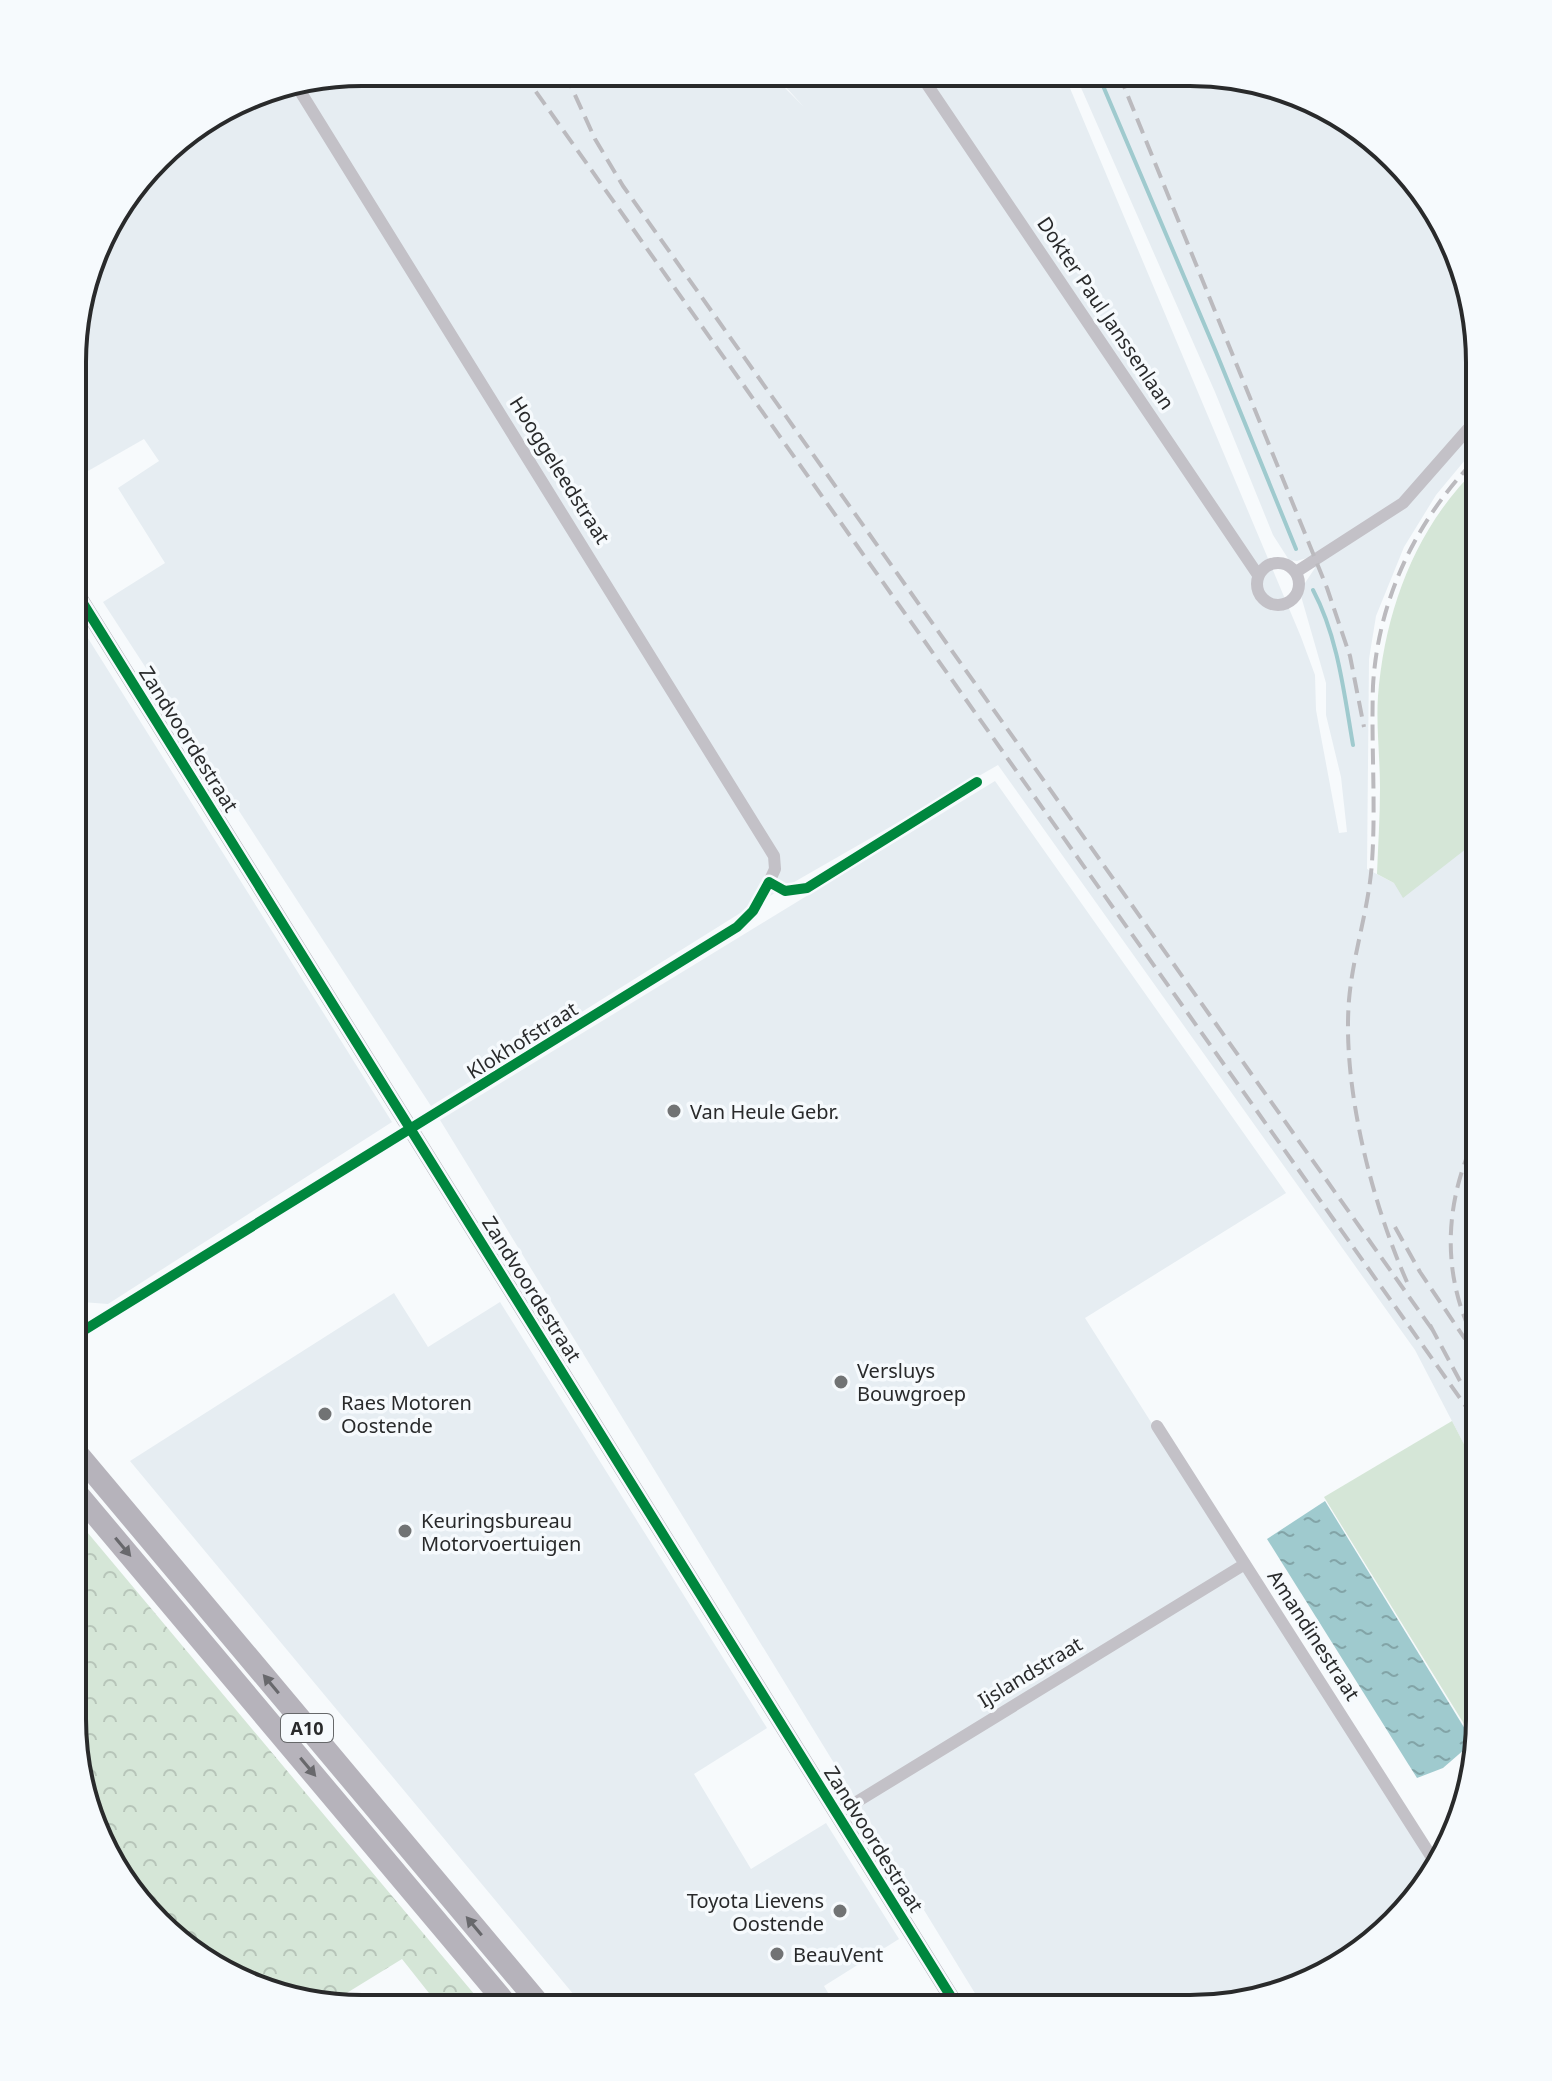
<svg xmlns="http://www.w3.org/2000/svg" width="1552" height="2081" font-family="'Noto Sans',sans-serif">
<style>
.built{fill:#e6edf2}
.grass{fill:#d5e6d7}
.forest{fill:url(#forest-crowns)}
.water{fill:url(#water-ripples)}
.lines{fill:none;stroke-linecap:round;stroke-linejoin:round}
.stream{stroke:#9fcace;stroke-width:4}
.minor{stroke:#c3c1c7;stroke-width:12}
.secondary{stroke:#b9b6bd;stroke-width:16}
.motorway{stroke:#b6b3bb;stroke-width:22}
.rail{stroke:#bbbabe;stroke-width:4;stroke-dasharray:16 8;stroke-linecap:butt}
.cycleway-casing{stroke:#f6fafd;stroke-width:15}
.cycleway{stroke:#00873e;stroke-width:10}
.oneway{fill:#68686c}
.poi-dot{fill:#717374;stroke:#f6fafd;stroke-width:3}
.labels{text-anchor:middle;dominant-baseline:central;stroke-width:7;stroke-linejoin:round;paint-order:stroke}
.shield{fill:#f6fafd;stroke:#66686a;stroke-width:2}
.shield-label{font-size:18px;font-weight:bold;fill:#292a2b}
.street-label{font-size:20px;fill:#292a2b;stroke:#f6fafd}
.poi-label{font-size:20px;fill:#292a2b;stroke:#f6fafd;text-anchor:start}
.rim{fill:none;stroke:#292a2b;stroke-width:4}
</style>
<defs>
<pattern id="forest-crowns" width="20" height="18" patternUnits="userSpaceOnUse" patternTransform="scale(2)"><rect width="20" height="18" fill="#d5e6d7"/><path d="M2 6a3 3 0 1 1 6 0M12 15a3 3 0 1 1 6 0" fill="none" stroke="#b7c5b9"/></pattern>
<pattern id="water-ripples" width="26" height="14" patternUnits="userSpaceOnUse" patternTransform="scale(2)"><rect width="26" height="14" fill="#9fcace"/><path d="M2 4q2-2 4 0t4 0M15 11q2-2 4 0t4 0" fill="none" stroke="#82a4a7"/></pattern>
</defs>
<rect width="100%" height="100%" fill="#f7fafc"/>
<!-- built -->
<path class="built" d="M362 72 770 73 804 107 773 73 1064 74 1301 637 1315 675 1316 710 1339 833 1347 832 1341 777 1326 715V683L1301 596 1305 583 1315 568 1310 557 1297 561 1289 560 1273 535 1215 392 1075 74 1228 75 1366 132 1450 233 1480 362V442L1436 495 1404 547 1376 616 1369 659 1367 869 1394 883 1460 851 1480 838 1479 1473 1415 1350 998 765 742 912 431 1106 103 602 165 563 118 488 159 461 144 439 74 479 75 324 111 217 171 144 268 88Z
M74 616 392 1122 108 1304 82 1302 73 1308Z
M995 781 1286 1193 1085 1318 1435 1870 1431 1880 1319 1979 1190 2009 984 2008 440 1120Z
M394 1293 428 1347 500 1302 767 1728 694 1774 751 1869 826 1823 899 1939 824 1986 837 2008 584 2007 130 1461Z"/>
<!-- grass -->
<path class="grass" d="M1480 465V838L1403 898 1394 883 1377 874C1378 846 1380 817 1380 788 1380 757 1376 726 1378 696 1385 609 1416 526 1480 465Z
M1452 1421 1479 1473V1738L1477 1745 1324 1497Z"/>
<!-- forest -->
<path class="forest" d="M72 1514 485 2007H440L402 1959 324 2007 201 1960 102 1848 72 1719Z"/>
<!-- water -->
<path class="water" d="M1325 1501 1473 1742 1443 1768 1417 1778 1267 1539Z"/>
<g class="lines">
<!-- stream -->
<path class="stream" d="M1098 74 1216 352 1296 549
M1313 590C1338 637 1344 693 1353 745"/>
<!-- minor -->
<path class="minor" d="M920 74 1258 575
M295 83 774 856 775 869 769 882
M1257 584a21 21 0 1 1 42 0a21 21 0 1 1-42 0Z
M1296 572 1403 503 1468 429 1480 420
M73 1337 737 927 753 911 769 882 785 891 807 888 977 782
M1157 1426 1436 1864
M837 1814 1245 1564"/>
<!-- secondary -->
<path class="secondary" d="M74 589 958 2008"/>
<!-- motorway -->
<path class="motorway" d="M73 1448 542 2007
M72 1487 509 2007"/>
<!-- rail -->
<path class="rail" d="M522 72 1479 1425
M565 73 595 139 623 186 1434 1332
M1119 74 1327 588 1350 656 1364 727
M1395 1227 1420 1272 1465 1339
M1407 1282C1372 1203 1342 1087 1349 1000 1353 953 1369 909 1372 862 1376 804 1371 745 1373 686 1378 598 1418 516 1480 455
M1430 1325 1460 1381
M1480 1350C1439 1279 1443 1199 1480 1128"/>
<defs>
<path id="cycleway" d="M74 589 958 2008
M73 1337 737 927 753 911 769 882 785 891 807 888 977 782"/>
</defs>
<!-- cycleway casing -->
<use href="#cycleway" class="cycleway-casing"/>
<!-- cycleway -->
<use href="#cycleway" class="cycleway"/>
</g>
<!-- one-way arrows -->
<defs><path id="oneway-solid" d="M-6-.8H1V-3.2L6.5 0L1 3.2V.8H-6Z" transform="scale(2)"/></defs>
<g class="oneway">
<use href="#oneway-solid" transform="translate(123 1547) rotate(50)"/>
<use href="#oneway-solid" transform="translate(271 1684) rotate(-130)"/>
<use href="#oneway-solid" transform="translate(308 1767) rotate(50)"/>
<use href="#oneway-solid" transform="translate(474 1926) rotate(-130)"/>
</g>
<!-- markers -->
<g class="poi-dot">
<circle cx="674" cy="1111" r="8"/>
<circle cx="841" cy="1382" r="8"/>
<circle cx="325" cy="1414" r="8"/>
<circle cx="405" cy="1531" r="8"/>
<circle cx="840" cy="1911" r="8"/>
<circle cx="777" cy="1954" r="8"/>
</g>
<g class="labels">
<!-- shield labels -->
<rect class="shield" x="281" y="1714" width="52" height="28" rx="6"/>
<g class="shield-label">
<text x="307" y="1728">A10</text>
</g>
<!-- street labels -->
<g class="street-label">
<text transform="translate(1106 313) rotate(56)">Dokter Paul Janssenlaan</text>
<text transform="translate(560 470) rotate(58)">Hooggeleedstraat</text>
<text transform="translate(189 739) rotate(58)">Zandvoordestraat</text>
<text transform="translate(522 1040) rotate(-32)">Klokhofstraat</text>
<text transform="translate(532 1289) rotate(58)">Zandvoordestraat</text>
<text transform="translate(1314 1635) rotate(57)">Amandinestraat</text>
<text transform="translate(1030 1672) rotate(-31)">Ijslandstraat</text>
<text transform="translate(874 1839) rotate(58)">Zandvoordestraat</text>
</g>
<!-- poi labels -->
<g class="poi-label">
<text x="690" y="1111">Van Heule Gebr.</text>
<text x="857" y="1370">Versluys<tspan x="857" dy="23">Bouwgroep</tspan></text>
<text x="341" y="1402">Raes Motoren<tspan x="341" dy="23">Oostende</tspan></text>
<text x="421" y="1520">Keuringsbureau<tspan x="421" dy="23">Motorvoertuigen</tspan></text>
<text x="824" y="1900" text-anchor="end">Toyota Lievens<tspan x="824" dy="23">Oostende</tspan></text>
<text x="793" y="1954">BeauVent</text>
</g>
</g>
<!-- crop -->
<path d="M0 0H1552V2081H0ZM362 86H1190A276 276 0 0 1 1466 362V1719A276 276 0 0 1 1190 1995H362A276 276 0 0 1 86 1719V362A276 276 0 0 1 362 86Z" fill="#f6fafd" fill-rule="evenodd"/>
<path class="rim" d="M362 86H1190A276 276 0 0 1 1466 362V1719A276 276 0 0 1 1190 1995H362A276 276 0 0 1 86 1719V362A276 276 0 0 1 362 86Z"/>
</svg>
